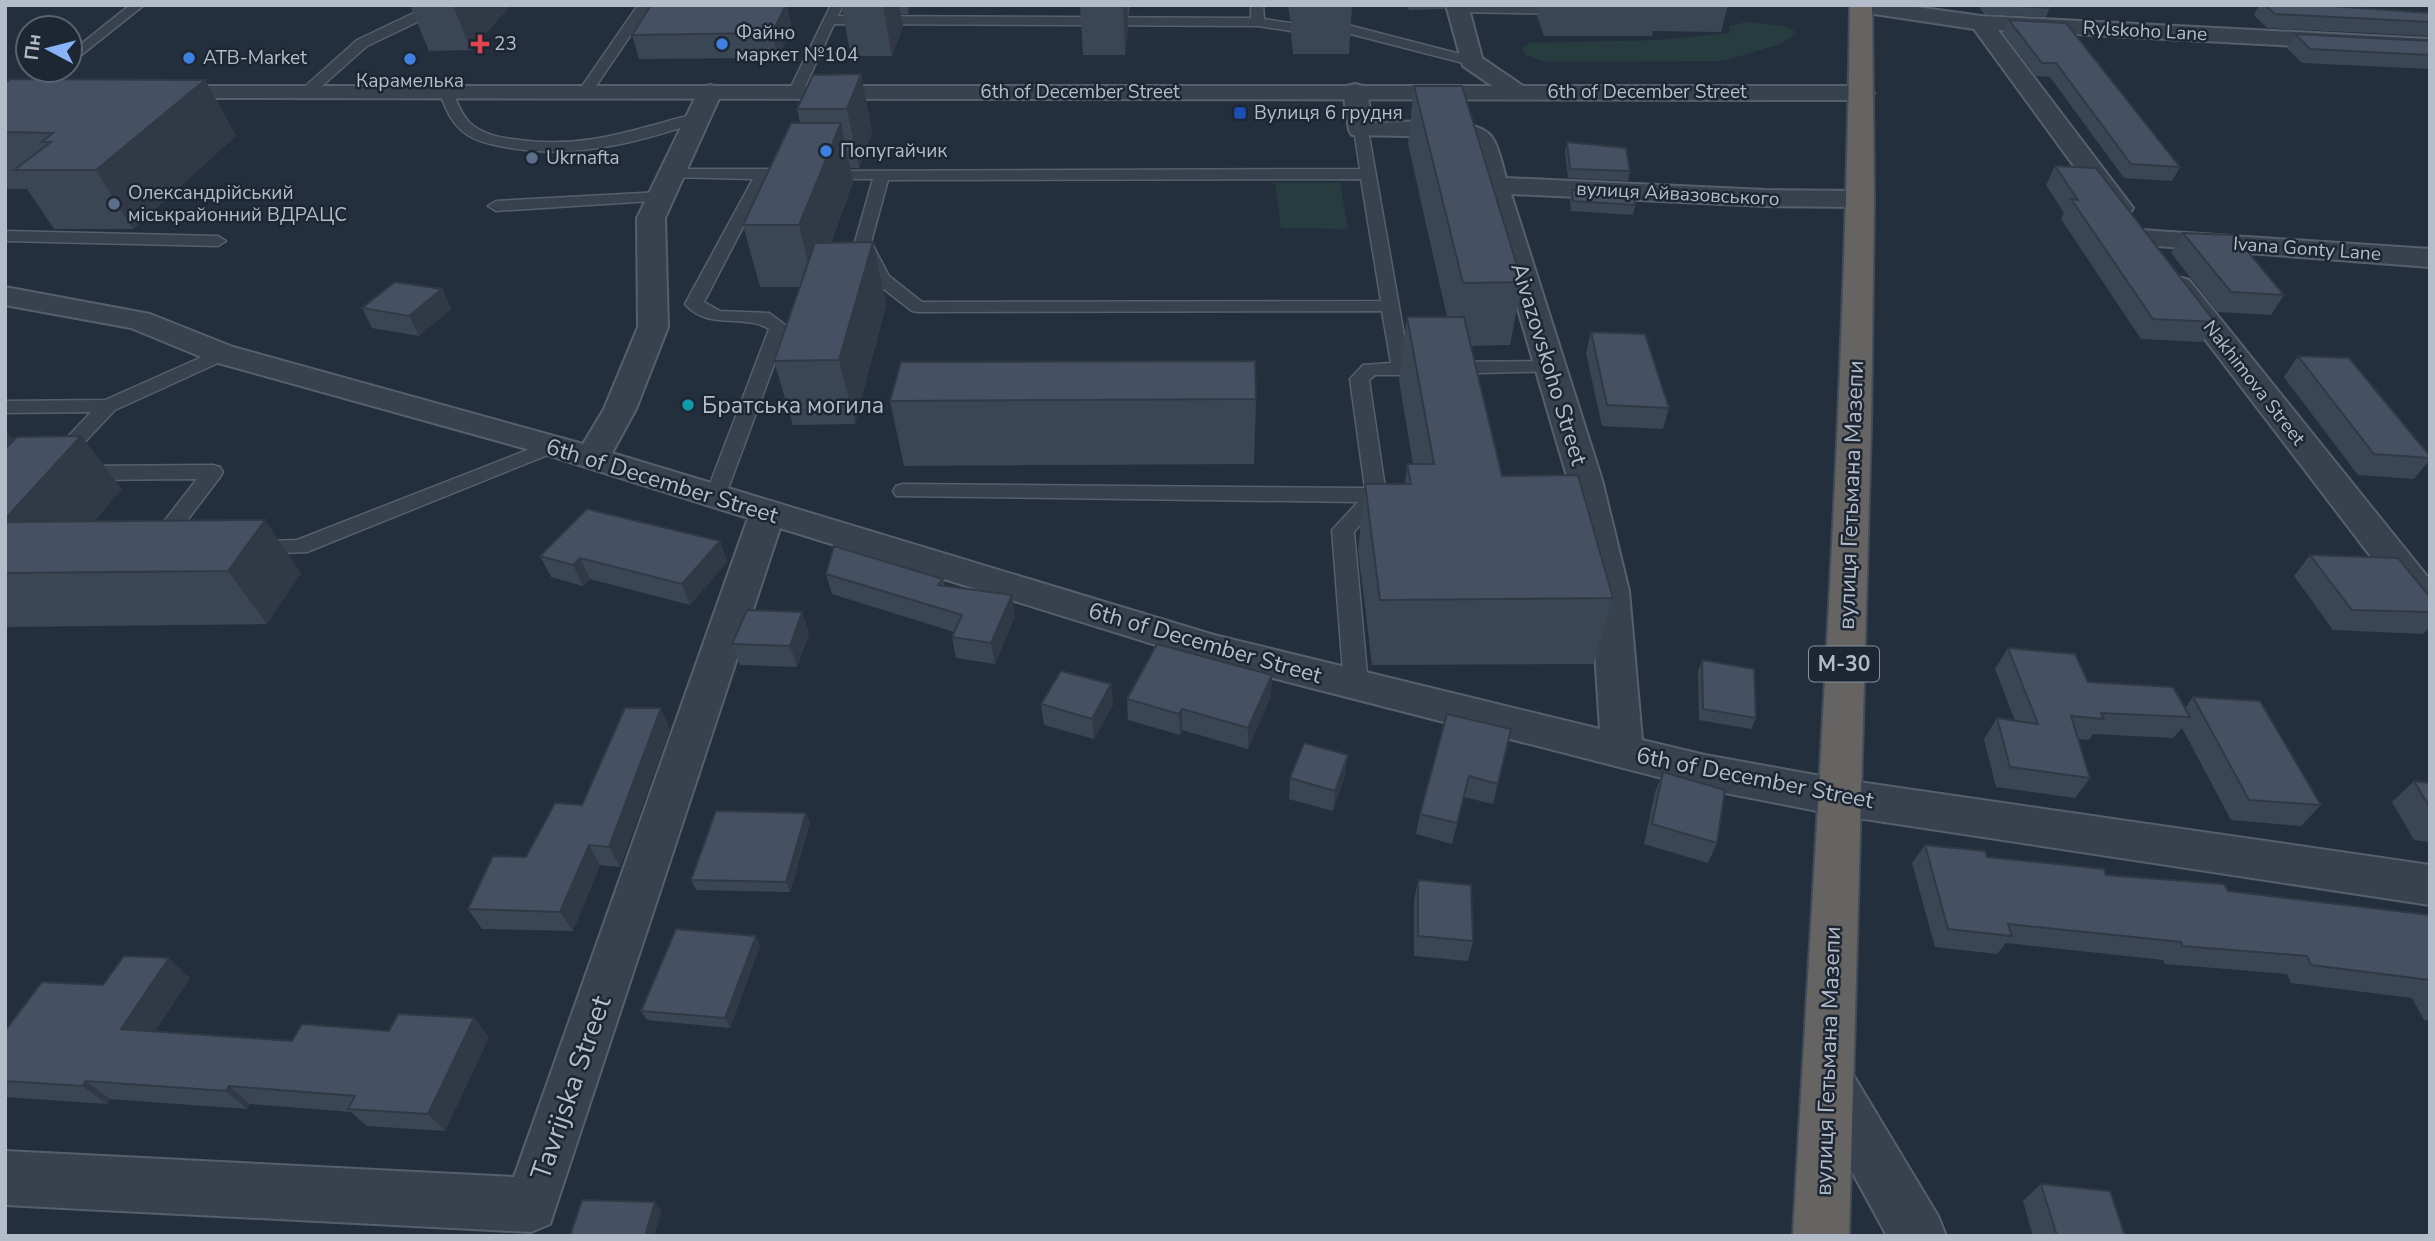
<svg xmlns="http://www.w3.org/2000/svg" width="2435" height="1241" font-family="'Nunito Sans',sans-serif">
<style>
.green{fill:#263c3f}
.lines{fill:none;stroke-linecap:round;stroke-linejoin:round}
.service-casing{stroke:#565f6c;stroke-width:3}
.minor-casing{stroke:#565f6c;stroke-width:4}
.tertiary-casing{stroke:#565f6c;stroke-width:4}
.trunk-casing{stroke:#434c59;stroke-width:4}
.service{fill:#38414e;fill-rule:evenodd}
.minor{fill:#38414e;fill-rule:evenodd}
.tertiary{fill:#38414e;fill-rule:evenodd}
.trunk{fill:#656462;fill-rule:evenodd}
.wall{fill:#3b4654}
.shaded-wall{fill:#303945}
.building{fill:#455162;stroke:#303945;stroke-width:2}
.health-dot{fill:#e0444e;stroke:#1d2633;stroke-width:2.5}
.shop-dot{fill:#3f7fe0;stroke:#1d2633;stroke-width:2.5}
.transit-dot{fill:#1a4fb4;stroke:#1d2633;stroke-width:2.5}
.service-dot{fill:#5c6f8a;stroke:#1d2633;stroke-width:2.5}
.culture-dot{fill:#0f9aa8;stroke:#1d2633;stroke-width:2.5}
.labels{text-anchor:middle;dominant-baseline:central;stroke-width:5;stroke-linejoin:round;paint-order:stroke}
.far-street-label{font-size:19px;fill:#b4bcc9;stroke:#1d2633}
.far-poi-label{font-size:19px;fill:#b4bcc9;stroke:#1d2633;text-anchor:start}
.shield{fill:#1d2633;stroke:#878f9c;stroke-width:2}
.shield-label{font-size:21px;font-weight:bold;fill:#b4bcc9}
.street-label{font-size:23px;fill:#b4bcc9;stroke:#1d2633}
.poi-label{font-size:23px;fill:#b4bcc9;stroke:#1d2633;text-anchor:start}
.near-street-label{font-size:28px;fill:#b4bcc9;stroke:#1d2633}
</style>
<rect width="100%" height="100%" fill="#242f3e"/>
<!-- green -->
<path class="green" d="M1747 22 1786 26 1797 33 1780 44 1723 61 1546 62 1526 55 1522 48 1530 43 1659 40 1730 33 1729 26Z
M1275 183H1340L1348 229 1281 228Z"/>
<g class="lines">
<defs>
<path id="service" d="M130 5H144L70 64V53Z
M425 5H438L430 16 367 46 312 95H302V89L357 40 420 10Z
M638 5H651L590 95H580L578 92Z
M831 5 842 7 838 16 1251 18V5H1263L1264 19 1304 25 1311 29 1304 33 1258 26 834 24 802 93 800 96H790L788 93Z
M1458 5 1567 6 1573 10 1567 14 1453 12 1452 9Z
M1344 24 1476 58 1478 61 1471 65 1339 31 1337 28Z
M49 70H65L5 117V106Z
M446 88 451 89C457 100 460 113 469 122 482 135 502 138 519 140 589 149 633 129 699 113L706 117 704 120C637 143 570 161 499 146 485 143 470 139 460 129 449 119 445 105 439 92Z
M1361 126 1368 130 1410 369 1401 375H1375L1369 380 1386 495 1354 532 1368 685 1364 691 1356 694 1348 691 1344 685 1332 530 1358 502 896 496 893 491 896 486 903 484 1365 488 1350 379 1363 365 1391 363 1382 311 918 312 912 311 876 283 855 242 873 179H822L814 174 817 171 1360 169 1354 130ZM1361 179 1381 301 922 302 889 276 871 242 888 180Z
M672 169H774L782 174 779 177 768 179 704 302 720 311 769 313 788 327 725 497 722 502H708L705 497 769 329C744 313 708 331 685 304L753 179 667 177 664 174Z
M661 192 667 194 669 197 667 200 496 211 488 206 496 201Z
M5 231 218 236 226 241 218 246 5 241Z
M222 348 229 350 231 354 229 358 115 410 64 464H50L47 459 91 412 5 413V401L105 400Z
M1550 361 1559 367 1557 371 1446 374 1437 368 1446 362Z
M553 440 560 442 563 446 560 450 307 552 252 554 244 552 241 547 244 542 297 540Z
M213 465 220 467 223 472 220 477 164 551 156 553 148 551 145 546 197 479 79 480 72 478 69 473 72 468 79 466Z"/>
<path id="minor" d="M1446 5H1468L1482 58 1523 86 1527 91 1523 96H1507L1463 66Z
M1851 5H1902L1981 16 2430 39V53L1998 30 2133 208 2129 214 2119 216 2109 214 1974 29 1861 12 1853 11Z
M1355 84 1363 86 1367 91 1372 123C1399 123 1474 114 1491 136 1499 146 1502 165 1506 178L1765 190 1861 191 1871 193 1874 199 1871 205 1861 207 1765 206 1511 194 1602 480 1629 591 1642 740 1705 755 1838 779 2430 865V905L1838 815 1705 789 1214 663 780 528 550 1224 531 1232 5 1205V1151L514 1177 748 518 541 453 211 361 131 328 5 305V287L150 314 233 347 583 444 604 409 638 327 637 218 698 92 702 87 710 85 718 87 722 92 665 218 668 327 636 409 612 453 1214 635 1600 729 1591 591 1568 480 1469 142 1461 137 1352 135 1349 130 1343 91 1347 86Z
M2141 230 2430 249V267L2131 244 2127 238 2131 232Z
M2179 277 2189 280 2430 580V621L2417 617 2169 292 2164 286 2169 280Z
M1828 1056 1846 1063 1938 1216 1946 1236H1887L1802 1080 1810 1063Z"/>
<path id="tertiary" d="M161 86H1862L1870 88 1874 93 1870 98 1862 100 153 98 149 93 153 88Z"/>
<path id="trunk" d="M1850 5H1872L1874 199 1871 425 1849 1236H1793C1816 826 1845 416 1850 5Z"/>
</defs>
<!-- service casing -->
<use href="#service" class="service-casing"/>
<!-- minor casing -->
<use href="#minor" class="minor-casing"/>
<!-- tertiary casing -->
<use href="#tertiary" class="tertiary-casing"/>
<!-- trunk casing -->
<use href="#trunk" class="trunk-casing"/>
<!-- service -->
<use href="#service" class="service"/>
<!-- minor -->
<use href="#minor" class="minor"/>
<!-- tertiary -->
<use href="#tertiary" class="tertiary"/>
<!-- trunk -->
<use href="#trunk" class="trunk"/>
</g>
<!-- wall -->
<path class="wall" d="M410 5H511L471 50 429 51Z
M841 5H911L908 14H901L903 27 892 56H851Z
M1080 5H1130L1129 15H1127L1128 28 1125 55H1083Z
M1288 5H1352L1349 54H1293L1291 34 1292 20H1290Z
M1407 5H1445V9L1409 10Z
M1538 5H1728L1721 32 1653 31 1652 36H1544L1537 16Z
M1978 5H2047L2050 8 2046 17 1984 14Z
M2259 5H2317L2430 13V36L2267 28 2254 15Z
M2009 20 2180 167 2172 181 2124 178 2050 77 2036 76 2003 33Z
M792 27 778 58 639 59 632 35Z
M2295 34 2430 41V69L2302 63 2287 48Z
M861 74 872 132 859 168H850L853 182 831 243 873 242 886 305 855 424 793 425 774 361 800 287H760L743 225 800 123 797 109Z
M205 80 236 136 133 229H54L27 189H5V83Z
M1414 86 1522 282 1510 345 1471 346 1502 476 1613 598 1593 664 1372 665 1358 550 1365 484H1405L1407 464H1413L1399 381 1407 317H1447L1408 144Z
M1567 142 1630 171 1628 181 1568 178 1565 151Z
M2055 166 2215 322 2202 342 2141 339 2061 219 2064 213 2046 185Z
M1572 190 1635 205 1633 215 1571 211 1570 199Z
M2183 233 2284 295 2271 315 2218 312 2171 253Z
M442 289 451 309 419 336 372 328 362 308Z
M1591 332 1669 408 1663 429 1602 426 1586 353Z
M2298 356 2430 456V459L2414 479 2358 475 2284 377Z
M1256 399 1254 464 904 466 890 401Z
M5 430 13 440 81 436 122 489 94 521 301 573 267 624 5 627Z
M720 541 727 562 690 605 590 579 583 586 551 577 540 556Z
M2310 555 2430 597V627L2423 634 2333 630 2294 576Z
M826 574 943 579 944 585 1015 616 995 664 956 658 952 637 954 632 832 594Z
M802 612 809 633 797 667 740 665 732 644Z
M2008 648 2088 682 2185 708 2193 697 2321 805 2301 826 2231 820 2182 728 2173 738 2093 734 2089 740 2078 739 2090 778 2075 798 1996 787 1984 739 1997 718 2015 721 1995 669Z
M1702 660 1756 718 1751 729 1699 720 1698 671Z
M1111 684 1113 705 1094 739 1044 725 1041 704Z
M1271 696 1248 749 1182 730 1180 735 1128 720 1127 699Z
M670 729 620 867 600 865 573 931 482 929 468 909 526 857 582 805Z
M1511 729 1493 804 1464 797 1452 844 1416 834 1420 814Z
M1663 772 1717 843 1708 863 1644 844 1655 792Z
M1345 775 1333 811 1289 799 1290 778Z
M2414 781 2430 783V842L2414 840 2392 802Z
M806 813 810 823 790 892 696 890 691 880Z
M1925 845 1987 857 2106 875 2228 891 2430 915V1021L2424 1020 2412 998 2291 983 2287 974 2165 964 2163 960 2006 943 1997 954 1935 947 1912 863Z
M1418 880 1473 941 1468 961 1414 956V900Z
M760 946 730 1028 647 1020 641 1011Z
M190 978 155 1031 292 1041 389 1031 474 1018 489 1037 445 1131 367 1126 351 1112 250 1104 247 1109 110 1099 107 1104 5 1097V1031L103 985Z
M2041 1184 2125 1236H2033L2023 1201Z"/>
<!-- shaded-wall -->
<path class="shaded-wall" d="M453 5H511L471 50Z
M786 5H787L792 27 778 58 772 33Z
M883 5H899L903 27 892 56Z
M907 5H911L908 14Z
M1123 5H1127L1128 28 1125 55Z
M861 74 872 132 859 168 847 109Z
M205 80 236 136 133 229 96 170Z
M841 123 853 182 814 287 799 225Z
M873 242 886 305 855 424 839 360Z
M442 289 451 309 419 336 409 316Z
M5 430 21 450 5 466Z
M81 436 122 489 50 573 5 526V519Z
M265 520 301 573 267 624 228 571Z
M720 541 727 562 690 605 682 584Z
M580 558 590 579 583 586 573 565Z
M1012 595 1015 616 995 664 991 643Z
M802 612 809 633 797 667 790 646Z
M1272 675 1271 696 1248 749V728Z
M1111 684 1113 705 1094 739 1092 719Z
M661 708 670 729 620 867 609 847Z
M1182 709V730L1180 735 1179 714Z
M1348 755 1345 775 1333 811 1335 791Z
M806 813 810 823 790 892 786 882Z
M589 845 600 865 573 931 560 912Z
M756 936 760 946 730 1028 725 1018Z
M169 958 190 978 144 1047 121 1029Z
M474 1018 489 1037 445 1131 428 1114Z
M86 1081 110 1099 107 1104 82 1086Z
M229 1086 250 1104 247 1109 226 1091Z
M655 1202 662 1210 654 1236H645Z"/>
<!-- building -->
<path class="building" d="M651 5H786L772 33 632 35Z
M1997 5H2047L2050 8Z
M2265 5H2317L2430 13V22L2275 14Z
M2009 20 2066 23 2180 167 2131 164 2056 63H2042Z
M2295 34 2430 41V55L2310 49Z
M861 74 847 109H797L813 75Z
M11 79 205 80 96 170H14L51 142H42L53 133 5 132V83Z
M1414 86H1462L1522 282 1463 283Z
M791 123H841L799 225H743Z
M1567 142 1626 148 1630 171 1570 169Z
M2055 166 2096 168 2215 322 2153 319 2071 199 2078 200Z
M1572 190 1633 192 1635 205 1573 201Z
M2183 233 2234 235 2284 295 2231 292Z
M873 242 839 360 774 361 815 243Z
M395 282 442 289 409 316 362 308Z
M1407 317H1464L1502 476 1578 475 1613 598 1380 600 1365 484H1411L1407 464H1434Z
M1591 332 1645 334 1669 408 1607 405Z
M2298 356 2349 358 2430 456V458L2374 454Z
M1255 361 1256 399 890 401 901 362Z
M81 436 5 519V449L17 437Z
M587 509 720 541 682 584 580 558 573 565 540 556Z
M265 520 228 571 5 573V522Z
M834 546 943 579 938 585 1012 595 991 643 952 637 962 615 826 574Z
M2310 555 2398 558 2430 597V612L2352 610Z
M747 610 802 612 790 646 732 644Z
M1157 644 1272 675 1248 728 1182 709 1179 714 1127 699Z
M2008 648 2075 654 2088 682 2173 687 2190 717 2101 713 2104 719 2071 716 2090 778 2010 767 1997 718 2038 724Z
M1702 660 1754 669 1756 718 1703 709Z
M1061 671 1111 684 1092 719 1041 704Z
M2193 697 2260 701 2321 805 2249 800Z
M625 708H661L609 847 589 845 560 912 468 909 493 856 526 857 555 803 582 805Z
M1447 714 1511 729 1498 784 1469 776 1457 823 1420 814Z
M1304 743 1348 755 1335 791 1290 778Z
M1663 772 1725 790 1717 843 1652 824Z
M2414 781 2430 783V808Z
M716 811 806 813 786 882 691 880Z
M1925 845 1985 851 1987 857 2104 869 2106 875 2224 884 2228 891 2430 915V980L2311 965 2307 956 2182 946 2181 942 2008 924 2012 936 1948 929Z
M1418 880 1471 885 1473 941 1418 936Z
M676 929 756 936 725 1018 641 1011Z
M124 956 169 958 121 1029 292 1041 302 1024 389 1031 398 1014 474 1018 428 1114 348 1109 355 1096 229 1086 226 1091 86 1081 82 1086 5 1081V1031L42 982 103 985Z
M2041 1184 2110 1191 2125 1236H2057Z
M582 1200 655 1202 645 1236H570Z"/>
<!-- markers -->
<path class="health-dot" d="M476.5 33.5h7v7h7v7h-7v7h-7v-7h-7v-7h7z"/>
<g class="shop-dot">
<circle cx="722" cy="44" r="7"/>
<circle cx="189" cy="58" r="7"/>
<circle cx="410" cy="59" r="7"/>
<circle cx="826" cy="151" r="7"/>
</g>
<rect class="transit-dot" x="1233" y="106" width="14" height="14" rx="3.5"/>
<g class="service-dot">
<circle cx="532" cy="158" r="7"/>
<circle cx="114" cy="204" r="7"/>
</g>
<circle class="culture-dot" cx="688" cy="405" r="7"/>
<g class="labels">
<!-- far-street labels -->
<g class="far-street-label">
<text transform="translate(2145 31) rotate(3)">Rylskoho Lane</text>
<text x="1080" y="92">6th of December Street</text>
<text x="1647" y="92">6th of December Street</text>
<text transform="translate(1678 194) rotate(3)">вулиця Айвазовського</text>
<text transform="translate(2307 249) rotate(4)">Ivana Gonty Lane</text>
<text transform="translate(2254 383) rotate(52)">Nakhimova Street</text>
</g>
<!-- far-poi labels -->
<g class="far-poi-label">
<text x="736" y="33">Файно<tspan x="736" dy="22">маркет №104</tspan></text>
<text x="494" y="44">23</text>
<text x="203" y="58">ATB-Market</text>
<text x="410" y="81" text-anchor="middle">Карамелька</text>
<text x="1254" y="113">Вулиця 6 грудня</text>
<text x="840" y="151">Попугайчик</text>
<text x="546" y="158">Ukrnafta</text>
<text x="128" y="193">Олександрійський<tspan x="128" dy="22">міськрайонний ВДРАЦС</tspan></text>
</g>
<!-- shield labels -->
<rect class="shield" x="1809" y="646.5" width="70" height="35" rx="5"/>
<g class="shield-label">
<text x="1844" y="664">М-30</text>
</g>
<!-- street labels -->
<g class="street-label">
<text transform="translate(1549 364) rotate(73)">Aivazovskoho Street</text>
<text transform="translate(662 481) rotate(17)">6th of December Street</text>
<text transform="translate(1851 495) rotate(-88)">вулиця Гетьмана Мазепи</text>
<text transform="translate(1205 643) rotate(16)">6th of December Street</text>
<text transform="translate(1755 778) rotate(11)">6th of December Street</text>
<text transform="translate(1828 1061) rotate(-88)">вулиця Гетьмана Мазепи</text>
</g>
<!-- poi labels -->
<g class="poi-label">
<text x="702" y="405">Братська могила</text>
</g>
<!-- near-street labels -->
<g class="near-street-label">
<text transform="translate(571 1088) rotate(-71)">Tavrijska Street</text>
</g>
</g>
<!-- border -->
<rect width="2435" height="1241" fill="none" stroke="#b4bcc9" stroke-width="14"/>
<!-- north arrow -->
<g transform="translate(49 49) rotate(277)"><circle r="33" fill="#1d2633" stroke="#59626f" stroke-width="2"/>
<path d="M0-5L12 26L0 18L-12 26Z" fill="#8ab4f8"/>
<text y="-10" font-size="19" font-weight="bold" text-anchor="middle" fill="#b4bcc9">Пн</text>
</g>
</svg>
